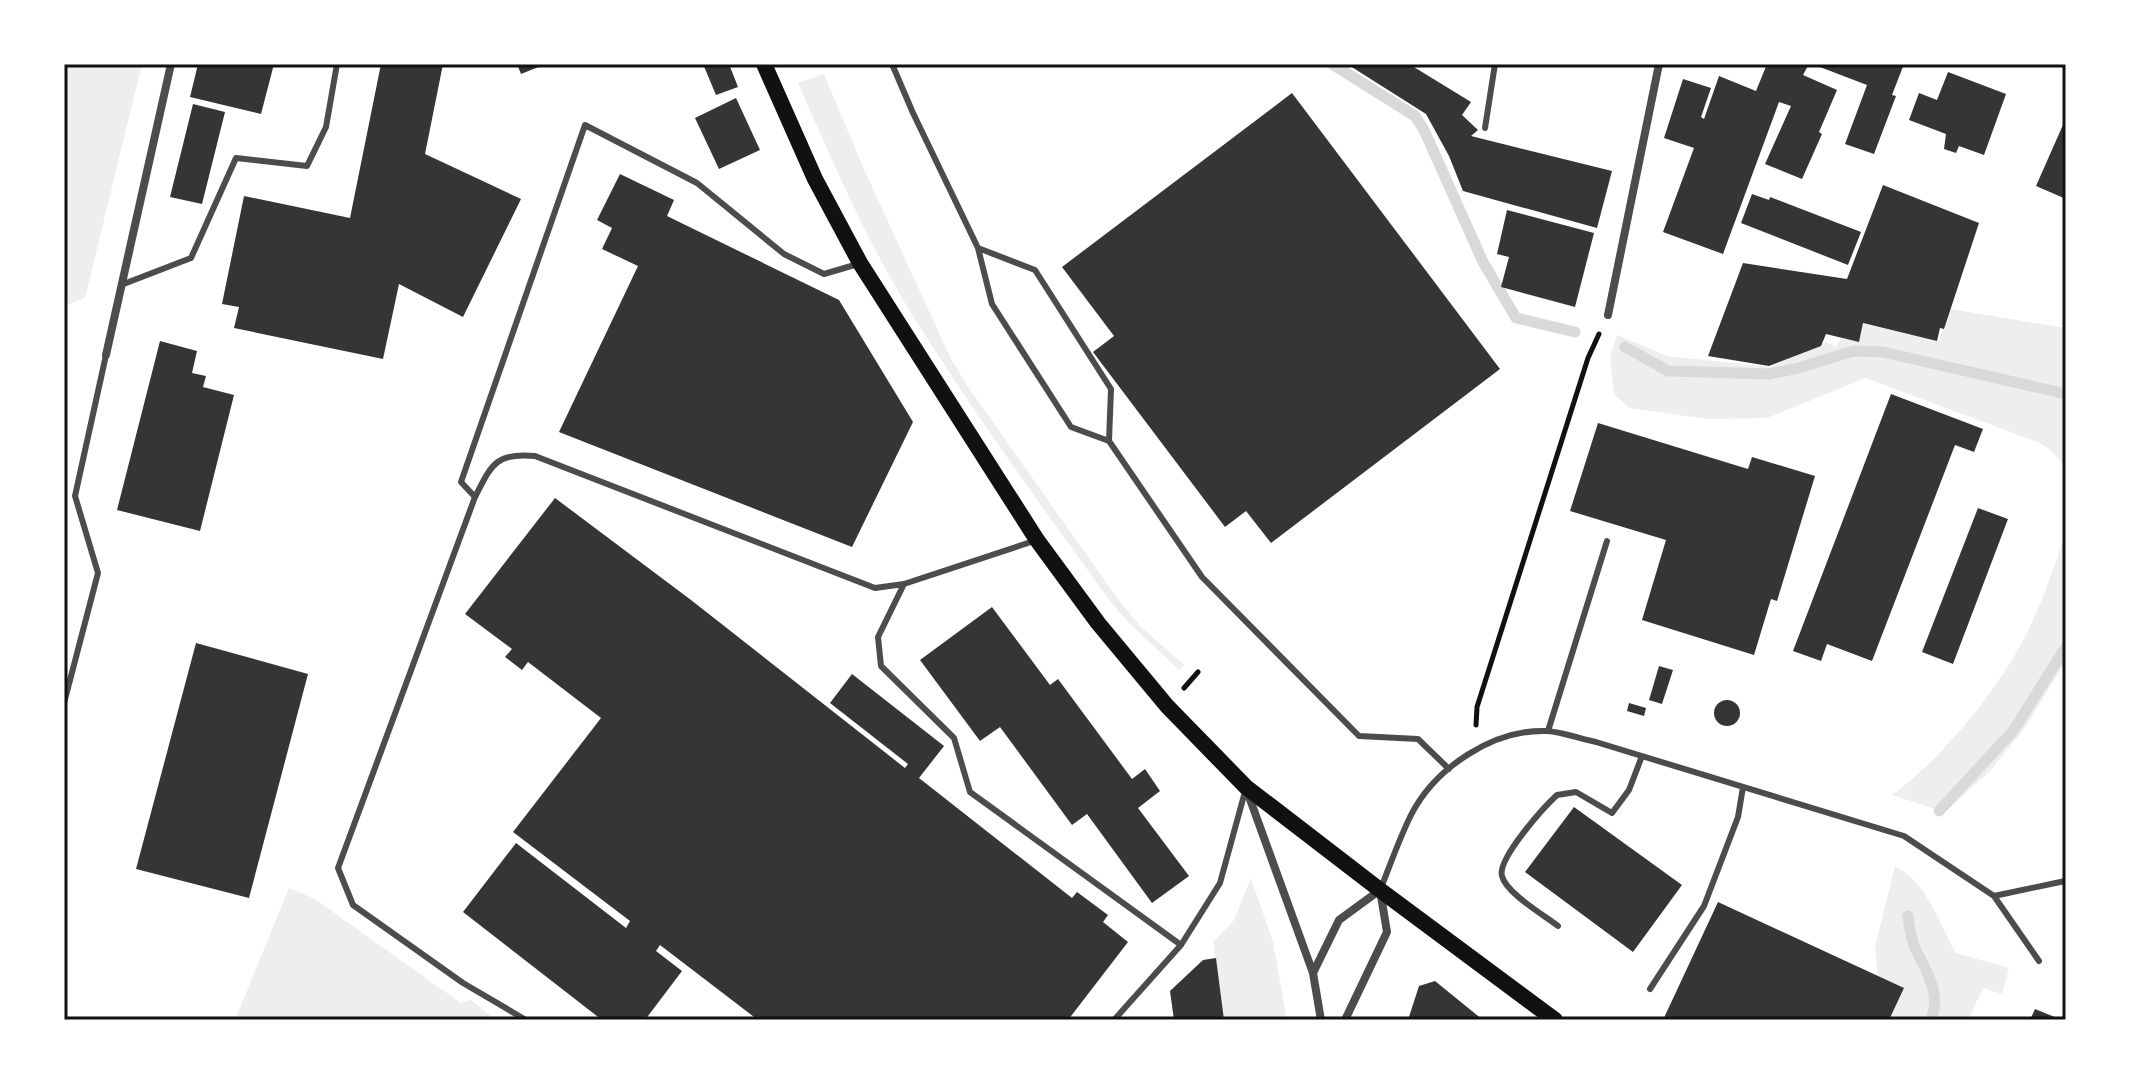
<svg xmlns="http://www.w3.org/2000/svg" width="2130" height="1084" font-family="'Nunito Sans',sans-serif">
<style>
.green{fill:#eee}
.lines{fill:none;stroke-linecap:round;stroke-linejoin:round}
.stream{stroke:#d9d9d9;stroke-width:11}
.building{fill:#353535}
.path{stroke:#111;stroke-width:5}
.service{stroke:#4c4c4c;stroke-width:6}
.minor{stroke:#4c4c4c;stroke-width:8}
.secondary{stroke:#111;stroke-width:16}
.neatline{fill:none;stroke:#111;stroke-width:3}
</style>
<rect width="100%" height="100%" fill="#fff"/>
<!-- green -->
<path class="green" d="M64 64H142L85 298 64 306Z
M824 74 863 167 950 357 966 384 1117 598 1140 626 1184 665 1179 670 1129 623 1110 601C1038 501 966 403 902 298 862 230 830 156 798 83Z
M1950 309 2066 328V468L2052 451 2040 443 1866 378 1767 418 1707 419 1629 408 1614 394 1610 357 1617 335 1667 356 1770 367 1825 342 1836 346 1841 338 1859 342 1863 324 1939 341Z
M2066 533V661L2024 729 1990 771 1945 812 1892 795C1944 757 1999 689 2028 631 2043 600 2055 565 2066 533Z
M1895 866C1926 881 1940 924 1956 953L2009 968 2002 994 1983 988 1968 1020H1889L1904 989 1878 976 1875 947Z
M1251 878 1273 942 1287 1020H1224L1213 942 1234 920Z
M289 888 315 899 461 1003 471 1000 496 1020H235Z"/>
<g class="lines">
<!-- stream -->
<path class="stream" d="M1332 64 1415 116 1424 130 1483 262 1516 318 1575 332
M1625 347 1668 371 1768 374 1799 368 1853 351 1883 352 2066 394
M1939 811 2013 731 2066 647
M1908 916C1909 927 1911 937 1915 948 1926 971 1942 994 1931 1020"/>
</g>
<!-- building -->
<path class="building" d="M198 64H274L261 114 190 97Z
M381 64H443L425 154 521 199 463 317 399 284 383 359 234 328 239 307 222 304 244 196 350 218Z
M517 64H546L521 74Z
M703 64H729L738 87 716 95Z
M1347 64H1409L1471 102 1462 115 1478 130 1471 136 1612 171 1597 228 1463 191 1449 156 1426 114Z
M1767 64H1809L1803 75 1837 90 1819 132 1822 134 1802 179 1765 164 1791 106 1779 102 1723 254 1663 232 1694 148 1664 138 1683 79 1711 88 1701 117 1704 119 1719 76 1756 91Z
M1812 64H1904L1892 95 1896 96 1874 154 1845 144 1867 85Z
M1948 72 2006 94 1984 155 1959 146 1956 153 1944 149 1946 134 1909 120 1919 93 1937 100Z
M1292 93 1500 369 1271 543 1246 511 1225 527 1093 352 1114 336 1062 267Z
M736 98 760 150 719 169 695 118Z
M193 104 225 112 202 204 170 197Z
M2066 118V199L2036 186Z
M620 174 674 200 667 216 839 300 913 422 852 547 559 432 638 266 602 249 612 228 597 220Z
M1883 185 1979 223 1944 329 1940 328 1937 341 1863 323 1859 342 1826 334 1821 346 1769 366 1708 356 1743 263 1847 279Z
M1752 194 1769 200 1770 197 1861 232 1848 265 1741 223Z
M1507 210 1594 233 1575 307 1501 287 1509 257 1497 254Z
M160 341 197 351 192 373 206 376 203 387 234 395 200 531 117 510Z
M1891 394 1983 429 1974 452 1955 445 1872 661 1827 644 1821 661 1793 651Z
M1598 423 1748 469 1752 457 1815 476 1777 601 1771 599 1754 655 1642 620 1666 540 1570 511Z
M555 498 691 600 905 768 908 764 830 703 852 674 944 746 919 778 1072 898 1077 892 1108 915 1103 922 1128 942 1068 1020H758L660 945 656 951 682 971 645 1020H602L463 912 516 843 626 928 630 921 513 832 601 718 528 662 522 670 505 657 512 649 465 614Z
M1978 508 2008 519 1953 664 1922 652Z
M992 607 1050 685 1058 679 1132 779 1145 769 1160 791 1138 808 1189 876 1152 903 1087 814 1072 825 1000 727 980 741 920 660Z
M196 643 308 674 249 898 136 869Z
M1659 666 1673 670 1662 704 1649 700Z
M1714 713a13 13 0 1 1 26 0a13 13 0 1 1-26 0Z
M1629 703 1646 708 1644 716 1627 711Z
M1574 807 1682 885 1633 952 1525 872Z
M1718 902 1904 988 1889 1020H1663Z
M1216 958 1224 1020H1174L1170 991 1203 960Z
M1435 981 1483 1020H1408L1419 986Z
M2035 1009 2062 1020H2030Z"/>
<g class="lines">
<!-- path -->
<path class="path" d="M1184 688 1198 672
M1476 725 1477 707 1588 358 1599 334"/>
<!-- service -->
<path class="service" d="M892 64 913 113 978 248
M1485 128 1495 64
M121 285 191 258 236 158 307 166 326 127 337 64
M1109 441 1111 389 1035 270 978 248 992 304 1071 427 1109 441 1202 577 1359 736 1418 739 1449 769
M475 497 461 482 585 125 697 183 784 254 824 274 858 264
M904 584 878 637 881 666 954 738 970 792 1181 945
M64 703 98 573 75 496 106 355
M1548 731 1607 541
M1380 890C1390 866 1399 839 1411 815 1435 768 1493 729 1547 731 1563 732 1580 739 1596 742L1904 836 1994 896 2039 961
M1994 896 2065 881
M1558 926C1544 915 1506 893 1502 876 1497 859 1544 807 1557 795L1576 792 1612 813 1629 790 1642 756
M1650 989 1704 906 1738 817 1743 787
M526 1020 463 983 353 905 338 868 475 497C491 466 495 452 535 456L875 588 904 584 1037 540
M1114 1020 1181 945 1220 883 1246 788"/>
<!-- minor -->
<path class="minor" d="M1608 315 1659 64
M106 355 171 64
M1247 791 1313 973
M1321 1020 1313 973 1339 920 1380 890 1387 932 1345 1020"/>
<!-- secondary -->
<path class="secondary" d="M764 64 815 179 860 263 1037 540 1098 623 1167 706 1246 787 1380 890 1555 1020"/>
</g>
<!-- border -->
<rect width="2130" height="1084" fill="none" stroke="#ffffff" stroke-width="132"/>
<rect x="66" y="66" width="1998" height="952" class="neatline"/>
</svg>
